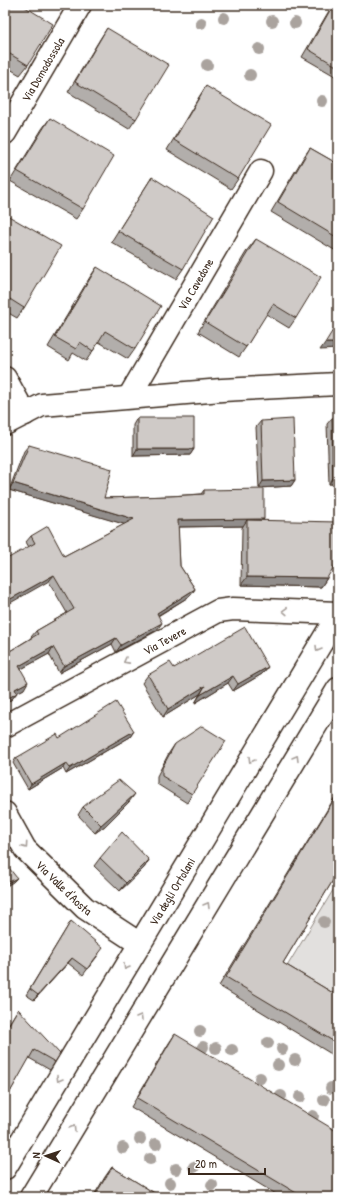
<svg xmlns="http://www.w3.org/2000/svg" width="343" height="1202" font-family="'Patrick Hand',sans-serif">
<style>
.green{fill:#e2e0de;stroke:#8e857e}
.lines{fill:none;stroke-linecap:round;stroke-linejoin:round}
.minor-casing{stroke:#3b2a1e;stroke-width:25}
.primary-casing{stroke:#3b2a1e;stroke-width:25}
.minor{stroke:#fff;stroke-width:22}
.primary{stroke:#fff;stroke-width:22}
.tree{fill:#aaa39e}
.wall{fill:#b2aeab;stroke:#3b2a1e}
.shaded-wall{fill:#918d8b;stroke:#3b2a1e}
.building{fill:#cfcac7;stroke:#3b2a1e}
.oneway{stroke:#a79f9a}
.labels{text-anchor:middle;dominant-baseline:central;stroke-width:3;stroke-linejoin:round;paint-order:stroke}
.street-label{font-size:12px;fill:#3b2a1e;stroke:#fff}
</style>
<rect width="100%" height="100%" fill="#fff"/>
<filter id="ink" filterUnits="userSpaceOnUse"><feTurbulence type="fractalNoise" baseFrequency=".025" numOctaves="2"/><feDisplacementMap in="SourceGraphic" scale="8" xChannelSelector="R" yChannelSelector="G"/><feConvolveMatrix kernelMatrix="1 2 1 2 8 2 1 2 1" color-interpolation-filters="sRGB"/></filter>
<g filter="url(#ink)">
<!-- green -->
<path class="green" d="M338 882V1000L286 968Z"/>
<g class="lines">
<defs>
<g id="minor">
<path id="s1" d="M5 133 80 5"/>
<path d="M5 378 25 414"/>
<path id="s2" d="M129 397 261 171"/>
<path d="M5 424 42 405 222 390 338 384"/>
<path id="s3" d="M5 726 218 611 233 609 338 613"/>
<path id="s4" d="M5 813 25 849 85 908 140 944"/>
</g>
<g id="primary">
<path id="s5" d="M5 1168 338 615"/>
<path d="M31 1197 338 689"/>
</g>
</defs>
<!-- minor casing -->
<use href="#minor" class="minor-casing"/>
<!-- primary casing -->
<use href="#primary" class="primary-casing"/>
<!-- minor -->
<use href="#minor" class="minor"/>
<!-- primary -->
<use href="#primary" class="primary"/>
</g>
<!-- trees -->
<g class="tree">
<circle cx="224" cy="18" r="6"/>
<circle cx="272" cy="21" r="6"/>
<circle cx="201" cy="23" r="6"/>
<circle cx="295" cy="23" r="6"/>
<circle cx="259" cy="49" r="6"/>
<circle cx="207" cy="65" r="6"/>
<circle cx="250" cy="75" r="6"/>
<circle cx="322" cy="101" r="6"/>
<circle cx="324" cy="922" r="6"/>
<circle cx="200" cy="1031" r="6"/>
<circle cx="268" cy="1043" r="6"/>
<circle cx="203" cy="1047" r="6"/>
<circle cx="216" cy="1048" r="6"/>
<circle cx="282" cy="1049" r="6"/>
<circle cx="232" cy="1050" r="6"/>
<circle cx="295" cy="1060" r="6"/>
<circle cx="278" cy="1065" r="6"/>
<circle cx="260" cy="1078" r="6"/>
<circle cx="331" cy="1088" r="6"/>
<circle cx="281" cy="1096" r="6"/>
<circle cx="300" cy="1097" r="6"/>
<circle cx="324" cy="1100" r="6"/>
<circle cx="313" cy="1116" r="6"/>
<circle cx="140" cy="1139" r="6"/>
<circle cx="156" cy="1144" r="6"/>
<circle cx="123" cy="1148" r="6"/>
<circle cx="150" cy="1159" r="6"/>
<circle cx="194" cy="1167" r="6"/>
<circle cx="176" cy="1169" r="6"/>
<circle cx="170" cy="1183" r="6"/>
<circle cx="212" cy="1185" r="6"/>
</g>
<!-- wall -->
<path class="wall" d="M5 5 28 65 20 75 5 66Z
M323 5H338V72L335 76 302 57 330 9Z
M107 28 136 119 129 129 68 92 100 39Z
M206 86 238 179 231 189 167 150 199 97Z
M50 118 83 209 76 219 10 181 42 129Z
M310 148 338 164V248L336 251 271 212 303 158Z
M152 177 183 269 176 279 111 242 145 188Z
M5 214 24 308 17 318 5 311Z
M256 239 296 318 289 328 266 314 246 347 239 357 198 332 248 249Z
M97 267 135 349 128 359 99 342 86 361 73 353 69 360 48 347 90 277Z
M137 418 194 449 190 455 133 456V425Z
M332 418 338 484H329L327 424Z
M261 421 295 480 291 486 259 488 256 427Z
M29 445 104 498 170 496 201 494 204 490 263 520 327 578 321 587 241 585 242 528 243 526 178 527 180 566 195 589 190 596 158 616 157 630 116 652 112 644 59 673 49 654 21 669 24 689 17 692 12 699 5 704V654L31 638V637L36 631 67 613 26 542 31 536 64 556 125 524 9 490 24 451Z
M268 667 262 674 233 691 228 683 195 703 200 694 163 717 142 683 148 675 174 668Z
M134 731 130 737 66 774 63 768 28 789 13 763 16 758 59 738Z
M175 744 192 794 187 803 157 784V776L169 753Z
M338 792V872L283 963 338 996V1058L219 986Z
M129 802 105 826 95 833 78 815 83 807Z
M100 858 149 860 144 868 120 891 94 866Z
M71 921 99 954 83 975 68 963 34 1000 26 995Z
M18 1009 55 1062 50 1070 29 1058 5 1101V1030Z
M175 1034 338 1197H281L131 1107 169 1043Z
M112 1167 161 1197H93L105 1177Z"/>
<!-- shaded-wall -->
<path class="shaded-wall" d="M325 343H338V349L320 350Z
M137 449H194L190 455 133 456Z
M333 478H338V484H329Z
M295 480 291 486 259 488 263 481Z
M13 483 134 519 130 526 9 490Z
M264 519 260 526 247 520 243 526 173 527 178 520Z
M54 575 49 581 5 606V602Z
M247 577 327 578 321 587 241 585Z
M195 589 190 596 152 619 157 613Z
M162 623 157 630 116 652 121 645Z
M116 638 112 644 59 673 64 666Z
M53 647 49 654 14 673 19 666Z
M268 667 262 674 233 691 238 684Z
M233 676 228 683 195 703 200 695Z
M28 682 24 689 11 696 15 689Z
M205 686 200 694 163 717 168 709Z
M17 693 12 699 5 704V700Z
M134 731 130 737 66 774 70 768Z
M66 763 63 768 28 789 31 784Z
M135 794 129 802 105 826 95 833 101 825Z
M149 860 144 868 120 891 126 883Z
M17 878 13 882 5 887V884Z
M72 958 68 963 34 1000 38 995Z"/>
<!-- building -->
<path class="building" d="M5 5H22L53 24 28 65 5 51Z
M333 5H338V67L308 49Z
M107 28 169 65 136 119 75 82Z
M206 86 271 125 238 179 174 140Z
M50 118 114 156 83 209 17 171Z
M310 148 338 164V238L278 202Z
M152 177 214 216 183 269 118 231Z
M5 214 61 246 24 308 5 296V292L6 291 5 290Z
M256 239 321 277 296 318 273 304 246 347 205 322Z
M97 267 161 306 135 349 105 331 93 351 80 342 76 349 55 337Z
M338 322V343H325Z
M338 417V478H333L332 418Z
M137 418H194V449H137Z
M293 419 295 480 263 481 261 421Z
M29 445 112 469 104 498 170 496 204 494V490L264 489V519L178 520 180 566 195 589 157 613 162 623 121 645 116 638 64 666 53 647 19 666 28 682 15 689 17 693 5 700V654L38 634 36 631 74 609 54 575 5 602V560L35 543 31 536 48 526 64 556 134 519 13 483Z
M247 520 338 522V560L327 578 247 577Z
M245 627 268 667 238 684 233 676 200 695 205 686 168 709 148 675 170 662 174 668Z
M116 702 134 731 70 768 66 763 31 784 16 758 57 734 59 738Z
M202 726 226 741 192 794 162 776V768L175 744Z
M119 780 135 794 110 817 101 825 83 807 95 797Z
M338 793V872L283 963 338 996V1044L226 977Z
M122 832 149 860 126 883 100 858Z
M5 863 17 878 5 884Z
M71 921 103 948 87 969 72 958 38 995 30 989Z
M18 1009 60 1054 55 1062 34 1050 5 1101V1031Z
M175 1034 338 1132V1197H303L137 1098Z
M112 1167 161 1197H94Z"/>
<!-- one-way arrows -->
<defs><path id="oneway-chevron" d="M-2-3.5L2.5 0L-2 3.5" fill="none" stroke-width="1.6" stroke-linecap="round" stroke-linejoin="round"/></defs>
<g class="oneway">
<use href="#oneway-chevron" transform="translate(285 611) rotate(-178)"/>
<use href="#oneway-chevron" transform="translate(318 649) rotate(121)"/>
<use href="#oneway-chevron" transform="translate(126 661) rotate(152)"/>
<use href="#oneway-chevron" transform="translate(296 758) rotate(-59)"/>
<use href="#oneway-chevron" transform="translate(251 760) rotate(121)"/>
<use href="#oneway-chevron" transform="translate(25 846) rotate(55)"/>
<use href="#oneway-chevron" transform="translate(207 905) rotate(-59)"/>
<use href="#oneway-chevron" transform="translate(126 967) rotate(121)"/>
<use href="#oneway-chevron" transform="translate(140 1017) rotate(-59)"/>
<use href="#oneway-chevron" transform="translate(59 1079) rotate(121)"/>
<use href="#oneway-chevron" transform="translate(73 1128) rotate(-59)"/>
</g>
</g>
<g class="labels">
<!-- street labels -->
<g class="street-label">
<text stroke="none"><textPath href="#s1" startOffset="74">Via Domodossola</textPath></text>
<text stroke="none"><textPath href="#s2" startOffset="131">Via Cavedone</textPath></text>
<text stroke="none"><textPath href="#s3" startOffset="181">Via Tevere</textPath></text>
<text stroke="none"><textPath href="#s4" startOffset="96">Via Valle d'Aosta</textPath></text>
<text stroke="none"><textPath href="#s5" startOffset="323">Via degli Ortolani</textPath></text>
</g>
</g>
<!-- margin -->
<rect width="343" height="1202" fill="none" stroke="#fff" stroke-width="20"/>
<rect x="10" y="10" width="323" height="1182" fill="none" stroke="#3b2a1e" stroke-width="1.5" filter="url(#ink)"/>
<!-- north arrow -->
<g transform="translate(46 1156) rotate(273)" stroke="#ffffff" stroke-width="3" paint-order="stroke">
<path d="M0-3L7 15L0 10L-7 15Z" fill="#3b2a1e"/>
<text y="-6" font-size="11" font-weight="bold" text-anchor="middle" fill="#3b2a1e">N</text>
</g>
<!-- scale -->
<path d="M189 1168v6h76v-6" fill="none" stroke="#3b2a1e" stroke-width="2"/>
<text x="195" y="1168" font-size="12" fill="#3b2a1e" stroke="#ffffff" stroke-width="3" paint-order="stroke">20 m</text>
</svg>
